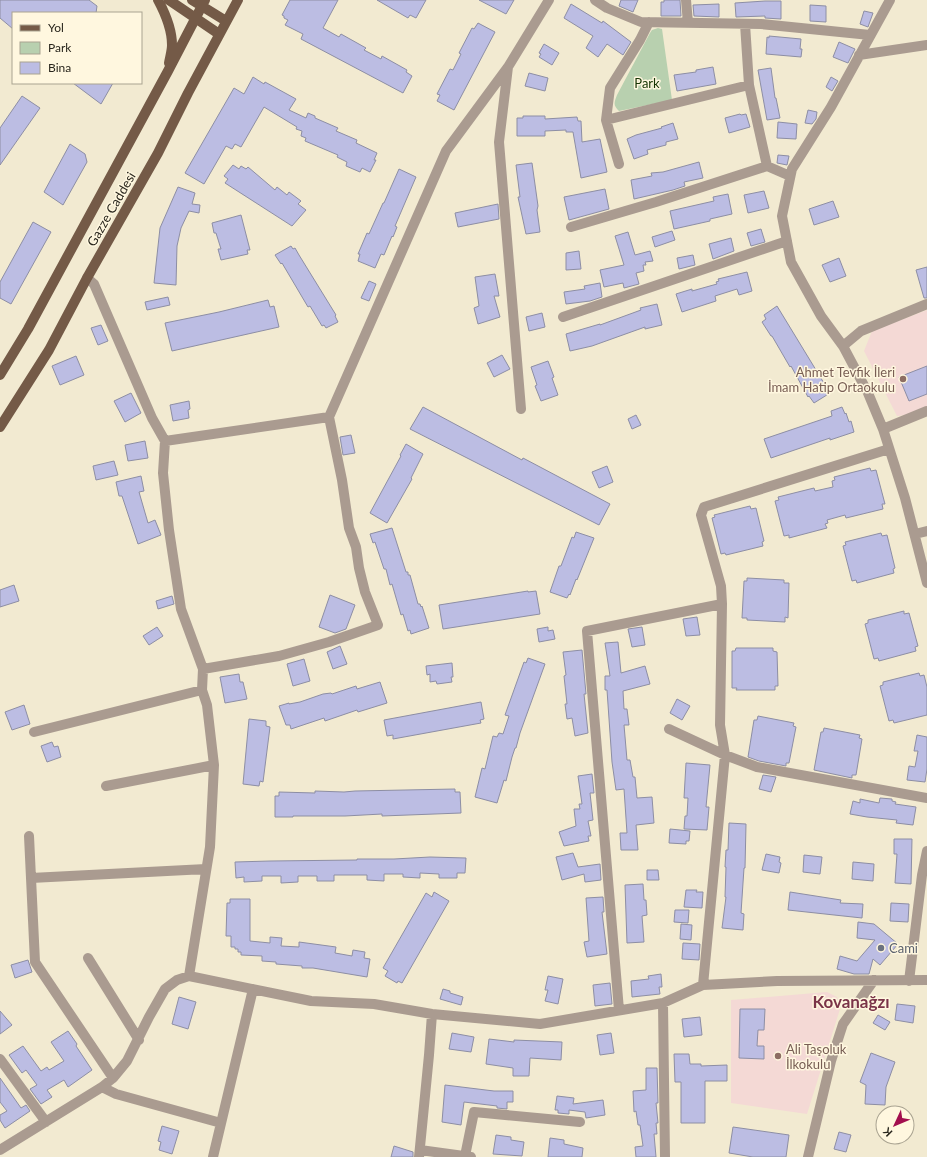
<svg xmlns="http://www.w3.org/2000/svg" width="927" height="1157" font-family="Lato,sans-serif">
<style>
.education{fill:#f4d9d5}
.green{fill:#b8d0af}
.building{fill:#bcbde3;stroke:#8d8ea4}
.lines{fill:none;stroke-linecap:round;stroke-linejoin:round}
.minor{stroke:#aa9b90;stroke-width:10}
.major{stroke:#745a47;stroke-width:10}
.education-dot{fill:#8d6e63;stroke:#fff7df;stroke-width:1.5}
.worship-dot{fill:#6b7280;stroke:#fff7df;stroke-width:1.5}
.labels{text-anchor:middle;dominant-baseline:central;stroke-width:3;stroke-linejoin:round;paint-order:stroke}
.park-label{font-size:13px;fill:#153402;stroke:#fff7df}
.street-label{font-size:13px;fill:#29261d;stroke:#fff7df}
.education-label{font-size:13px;fill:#785e54;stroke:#fff7df;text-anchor:end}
.worship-label{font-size:13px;fill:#5b616d;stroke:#fff7df;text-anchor:start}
.district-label{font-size:17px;font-weight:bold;fill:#7a3448;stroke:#fff7df}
</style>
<rect width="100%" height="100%" fill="#f2ead1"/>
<!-- education -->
<path class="education" d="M927 310V407L907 415 897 416 864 351 872 331Z
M827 992 837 997 840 1009 807 1114 731 1103V1000Z"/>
<!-- green -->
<path class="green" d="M658 28 662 29 672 100 619 111C613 105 614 103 617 95L650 33 652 30Z"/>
<!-- building -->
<path class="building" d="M0 0H89L97 6 96 13H13V29L0 18Z
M290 0H338L323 28 339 37 341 34 366 48 364 50 381 59 382 56 407 70 406 72 412 76 403 93 301 39 303 34 285 25 288 20 284 18V16L282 15Z
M377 0H426L416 18 410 15 408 18Z
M479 0H514L506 14Z
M621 0H638L633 12 619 6Z
M664 0H680L681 16H661V2H664Z
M765 1H781V19L765 18V16L736 17 735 3Z
M571 4 602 23 603 21 631 42 623 55 607 44 598 57 586 48 593 36 564 18Z
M719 4V17L694 16 693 5Z
M810 5 826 6V22L810 21Z
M864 11 873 13 868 27 860 24Z
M478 23 495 32 454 110 437 101 440 95 437 94 450 69 453 70 461 54 459 53 472 28 474 29Z
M769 36 801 39 800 49H802L801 57 766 54 767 37 769 38Z
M839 42 855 49 848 63 833 57Z
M544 44 559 53 552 65 539 57 541 54 539 53Z
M713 67 716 84 677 91 674 75 696 72V70Z
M771 68 775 98H776L780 118 767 120 758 70Z
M529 73 548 78 545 91 525 86Z
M253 77 264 84 265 82 296 99 289 110 306 118 308 113 315 116V118L338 128 336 131 357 140 356 143 377 153 374 160H376L370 172 362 168 360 172 346 166 347 162 337 157 338 155 305 141 306 138 301 136 302 131 296 129 297 127 264 107 241 147 235 144 232 149 226 146 204 184 185 173 234 88 244 94Z
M831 77 838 81 832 91 826 87Z
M73 83H113L101 104Z
M22 96 40 108 0 165V128Z
M808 110 817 112 816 119 812 124 805 123Z
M740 114 741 115 746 114 750 127 729 133 725 118Z
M523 116H545V119L577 117 578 121H581L582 142 600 139 607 172 581 178 573 132H566V130L545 131V136H517V118H523Z
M778 122 797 124 796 139 777 138Z
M673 123 678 139 666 142V145L647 150 648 154 634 159 627 139 636 135 662 128 661 127Z
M70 144 85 154 87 162 63 205 44 192Z
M778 155 789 156 787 165 777 163Z
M699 162 703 178 684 182 685 186 673 190 634 199 631 180 652 176 651 173 663 172Z
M532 163 538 206 537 210 540 232 526 234 518 197H520L516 165Z
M233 165 239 169 241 166 246 169 248 167 275 190 277 187 287 195 289 192 301 201 298 204 306 210 292 226 225 183 228 179 224 176Z
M399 169 416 177 395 226 397 227 393 237 392 236 384 255 381 254 375 268 358 261 360 254H358L367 233 369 234 383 203H384Z
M178 187 195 193 192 204 200 205 199 213 189 211 181 228 177 246 176 285 154 283 160 228Z
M605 189 609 209 569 220 564 197Z
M764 191 769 208 748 213 744 195Z
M728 194 732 214 710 219V221L674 229 670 211 714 201 713 197Z
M833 201 839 217 814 225 809 209Z
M498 204 499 219 458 227 455 213Z
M241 215 250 250H247L248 254 221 260 218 249H221L216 233H214L212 223Z
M33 222 51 232 11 304 0 298V282Z
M761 229 765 242 751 246 747 233Z
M672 231 675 240 655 247 652 237Z
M628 232 635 255 650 251 653 261 645 262 646 265H643L644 271 636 273 639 284 624 288 623 283 604 287 600 270 624 265 615 236Z
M731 238 734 251 713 259 709 244Z
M291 246 293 249 295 248 299 255 336 315 335 316 338 322 326 328 324 325 322 326 310 306 308 307 282 263 281 264 275 255Z
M579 251 581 269 566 270V253Z
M693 255 695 265 679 269 677 258Z
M839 258 846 276 830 282 822 265Z
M927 267V298H924L916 270Z
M747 272 752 291 739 295 737 289 715 296 716 301 682 312 676 294 692 289V291L717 284 716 282 719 281 718 279Z
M495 274 499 296H494L500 317 478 324 474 308 479 306 475 277Z
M369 281 376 284 369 301 361 298Z
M600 283 602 297 590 301 566 304 564 292 585 289 584 286Z
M168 297 170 305 147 310 145 302Z
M268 300 270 307 274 306 279 327 172 351 165 323 219 312Z
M657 304 662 325 645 329V327L592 346 570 351 566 334 600 324V325L641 310 640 308Z
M777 306 830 393 814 403 809 396 808 397 791 366 790 367 772 336H771L762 322 766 319 764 315Z
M542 313 545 327 529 331 526 317Z
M101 325 108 341 98 345 91 328Z
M502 355 510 369 494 377 487 363Z
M76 356 84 375 60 385 52 366Z
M548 361 554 377 552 378 558 395 541 401 535 386 537 385 531 367Z
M927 366V394L909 401 899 377Z
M131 393 141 413 125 422 114 401Z
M189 401 190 409 188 410 189 418 173 421 170 405Z
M423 407 522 460 523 458 610 504 599 525 410 429Z
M842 407 845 414 846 413 849 422 851 421 854 432 830 440V438L771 458 764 439 832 416 831 411Z
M636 415 641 425 632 429 628 419Z
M351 435 355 453 343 455 340 437Z
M145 441 148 458 128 461 125 445Z
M406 444 423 454 411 478 412 479 387 523 370 513 401 456 400 455Z
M114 461 118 475 96 480 93 466Z
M607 466 613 482 599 488 592 472Z
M870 468 871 471 876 470 885 504H882L883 509 846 518 845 515 827 520 828 523 825 524 827 528 789 538V535L784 536 775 501 779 500 778 497 814 488 815 491 833 487 832 481 835 480 834 477Z
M141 476 144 491 139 492 148 523 155 520 161 535 138 544 122 496H119L116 482Z
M750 506 751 509 756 508 764 541 762 542 763 546 726 555 725 553 721 554 712 518 715 517 714 515Z
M392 528 406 572H408V575H410L418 604H420L421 607 422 606 429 628 411 634 410 630 408 631 403 614 401 615 392 584 390 585 386 569H384L375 542 373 543 370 534Z
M576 532 594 538 577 580 576 579 570 595 569 594 567 598 550 592 559 566H561L572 537 574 538Z
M881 533 882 536 887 535 895 568 893 569 894 573 857 583 856 580 852 581 843 546 846 545 845 542Z
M747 578 784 580V583H789L788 618 785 617V622L747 620V618H742L744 581H747Z
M14 585 19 601 0 607V590Z
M528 591V592L536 591 540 614 443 629 439 605Z
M330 595 355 605 346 629 335 633 319 627Z
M172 596 174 604 158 609 156 601Z
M904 611V614L909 613 918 646 915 647 916 651 879 661 878 658 874 659 865 624 868 623V620Z
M697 617 700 635 686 636 683 619Z
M157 627 163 636 149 645 143 636Z
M548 627V631L553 630 555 639 539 642 537 629Z
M642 627 645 645 632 647 628 629Z
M618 642 621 673 645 666 650 684 623 691 624 709H627L629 725H624L627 760H630L633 777H635L637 798 652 797 654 823 636 825 638 850H621L620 833H627L624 789 616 790 612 762 607 690H605V676H610L605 643Z
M340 646 347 664 333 669 327 652Z
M736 648H773V651L777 652 778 686H775V690H736L737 688H732V651H735Z
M582 650 586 694H584L588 733 575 736 572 718 567 719 565 704H567L564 676 566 675 563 652Z
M528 658 545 664 520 733 516 748H515L512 757 506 781 504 780 497 803 475 797 482 768 485 769 493 736 497 737 499 733 503 734 509 716 505 715 524 662 526 663Z
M304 659 310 681 293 686 287 664Z
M452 663 453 677H451L452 682 437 684 436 681 430 682V674L427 675 426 666Z
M919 673 920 676 924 675 927 687V715L894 723 893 720 889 721 880 686 883 685V682Z
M239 674 240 682H243L247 699 225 703 220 677Z
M380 682 387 703 358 712 357 710 325 721 324 718 291 729 290 725H286L279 706 289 703V704L300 702 323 694 331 693 332 694 356 686 357 689Z
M677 699 690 706 682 720 670 713Z
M481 702 484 719 480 720 481 723 393 739V735L387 736 384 720Z
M24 705 30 724 12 730 5 712Z
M758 716 794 723 793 726 796 727 789 763H786V766L759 761 748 757 754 720H757Z
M249 719 266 721V726L270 727 263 782 260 781 259 786 243 784Z
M824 728 860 735 859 738 862 739 856 775H852V778L814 770 821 732H823Z
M917 735 927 737V769L925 782 907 780 909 766 915 767 918 751H914Z
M52 742 54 747 58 746 61 757 47 762 41 746Z
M686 763 710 765 706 807H709L707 830 684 829 685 816H687L688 798H684Z
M592 774 594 793H590L593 820 588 821 591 836H588L589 841 564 846 559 832 576 826 574 809H580L579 804H582L578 776Z
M763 775 776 777 771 792 759 789Z
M455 789V792H460L461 813 382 816V814L345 816H293V817H275V796H279V792L315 793V791L344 792 355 791Z
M880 798 892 799V801L896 802 895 804 916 807 913 825 896 823 897 820 867 817 850 814 853 801 860 803V799L879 803Z
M729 823 746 824 745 868H744L741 913 744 914 743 930 722 928 726 897H725L726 867H725L726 850H728Z
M670 829 690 831 689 841H686V844L669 843Z
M894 839H912L911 884 895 883 897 854H894Z
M573 853 578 867 600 864 601 880 585 882 584 874 562 880 556 857Z
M766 854 780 857 779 862 781 863 779 873 762 870Z
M804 855 822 857 820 874 803 872Z
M430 857 466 858 465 873H457V878H439V874L420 873V878L403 877V874H384V881L367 880V875H334V881H317V876H298V882L281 883V876H262V881L244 882V877L236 878 235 862 270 861 357 860V859H394Z
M853 862 874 864 873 881 852 879Z
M647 870H658L659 880H647Z
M643 884 644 900H646L647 915 642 916 644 942 627 943 625 885Z
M686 890H697L696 892H703L702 908 684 907Z
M434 892 449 901 402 983 398 981 397 983 385 976 388 971 383 968 426 893 432 897Z
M790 892 841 900 840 903 863 904 862 918 788 910Z
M603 897 604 912H602L607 954 587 957 584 942 589 941 586 898Z
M230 899H250V941L270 943V937L282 938 281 946 299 947V942L336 947 335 953 352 956 353 950 365 952 364 958 370 959 367 977 313 968H302V966L276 964V962L262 961V956L241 955V952H238V949H235V947H231V936H226L227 903H230Z
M891 903 909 904 908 922 890 921Z
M675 910H689L688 923 674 922Z
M858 922 874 924 898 944 880 965 873 959 869 974H854L837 969 840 956 857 961 875 940 857 938Z
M681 924 692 925 691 940 680 939Z
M683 943 700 944 699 960 682 959Z
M28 960 32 972 15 978 11 965Z
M661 974 662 987H659L660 994 632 997 631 981 649 979 648 976Z
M548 976 563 979 558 1004 545 1001 548 990H545Z
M610 983 612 1004 595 1006 593 985Z
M443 989 450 991V993L463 997 461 1005 440 999Z
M179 997 196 1002 188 1029 172 1024Z
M897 1004 915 1006 913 1023 895 1020Z
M740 1009H765L764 1030H758L757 1046H764V1059L739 1058Z
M0 1011 12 1025 0 1034Z
M878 1015 890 1022 885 1030 873 1023Z
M700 1017 702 1035 684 1037 682 1019Z
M68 1031 77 1044 76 1046 92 1070 68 1087 64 1080 47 1090 52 1097 41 1104 30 1089 37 1085 26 1070 22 1073 9 1055 23 1046 41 1071 47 1067 49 1070 64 1061 51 1042Z
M452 1033 474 1037 471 1052 449 1049Z
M611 1033 614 1053 600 1055 597 1035Z
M489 1039 514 1042V1040L562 1042 561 1060 530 1058 529 1076H513V1068L486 1064Z
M871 1053 895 1062 886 1087 885 1105 865 1104 866 1085 860 1082Z
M674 1054H689L690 1064H701V1066L727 1065V1081H705V1123H681V1082H675Z
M646 1068H657L658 1103H656L658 1123H656L657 1134H654L656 1157H636L635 1147 643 1146 640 1125H638L636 1111 634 1112 633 1091 646 1090Z
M0 1078 21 1108 26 1105 30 1111 5 1128 0 1120V1115L7 1111 0 1102Z
M445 1085 494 1091H513V1102H507V1109L497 1108V1106L464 1102 461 1125 442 1122Z
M557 1096 574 1098 573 1104 603 1100 605 1115 586 1118 585 1112 569 1110V1114L558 1113V1110H555Z
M162 1126 179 1131 172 1154 159 1150 161 1142 158 1141Z
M733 1127 789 1135 786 1157H753L729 1153Z
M839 1132 851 1135 846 1152 834 1149Z
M496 1135 511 1137V1140L524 1142 522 1156 493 1154Z
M550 1138 564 1140V1144L583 1148 582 1157H548Z
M394 1146 413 1152V1157H391Z"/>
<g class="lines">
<!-- minor -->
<path class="minor" d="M595 0 607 8 641 22 761 24 870 35
M686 0 688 23
M890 0 831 107 792 169 782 216 791 262 821 316 843 346 868 393 883 429 905 498 927 583
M745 24 749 85 767 166
M859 55 927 45
M606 120 749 85
M619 164 606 120 610 88 640 40 649 22
M571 227 656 202 767 166 790 176
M87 278 94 284 152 418 165 441 163 473 169 530 181 609 203 669 202 690 207 705 214 765 210 847 189 976
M563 317 787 241
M843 346 861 331 927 304
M521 409 499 142 508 67 549 0
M883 429 927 411
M165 441 329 417 446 151 508 67
M915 534 927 531
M203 669 279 656 329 642 378 625 365 592 359 568 356 547 349 528 342 480 329 417
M669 729 725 755 757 767 927 798
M34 732 202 690
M106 786 214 765
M29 836 35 962 113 1078
M31 878 206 869
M88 958 139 1040
M909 981 922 875 927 851
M703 985 725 755 720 725 722 604 721 586 701 515 704 507 889 449
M663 1003 665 1157
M619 1010 587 631 722 604
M0 1059 46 1122
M102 1087 116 1094 221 1123
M0 1150 102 1087 113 1078 127 1061 149 1017 165 989 177 980 189 976 311 1001 374 1004 432 1014 540 1024 663 1003 703 985 777 981 927 980
M420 1150 471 1157
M465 1156 474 1112 580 1122
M213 1157 253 989
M419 1157 429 1055 432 1014
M808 1157 831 1061 843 1024 874 980"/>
<!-- major -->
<path class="major" d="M158 0C165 13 172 29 172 45 172 51 170 57 169 63
M169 0 219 34
M192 0 226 21
M0 375 28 329 168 71 205 0
M0 427 49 350 87 278 158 153 188 93 238 0"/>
</g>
<!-- markers -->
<g class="education-dot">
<circle cx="903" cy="379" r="4"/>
<circle cx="778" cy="1056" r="4"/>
</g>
<circle class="worship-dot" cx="881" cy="948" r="4"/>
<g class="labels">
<!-- park labels -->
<g class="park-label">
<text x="647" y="83">Park</text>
</g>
<!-- street labels -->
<g class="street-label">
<text transform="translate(111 209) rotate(-60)">Gazze Caddesi</text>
</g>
<!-- education labels -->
<g class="education-label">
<text x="895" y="372">Ahmet Tevfik İleri<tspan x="895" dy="15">İmam Hatip Ortaokulu</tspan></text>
<text x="786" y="1049" text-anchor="start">Ali Taşoluk<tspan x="786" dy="15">İlkokulu</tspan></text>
</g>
<!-- worship labels -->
<g class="worship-label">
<text x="889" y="948">Cami</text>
</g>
<!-- district labels -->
<g class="district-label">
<text x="851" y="1001">Kovanağzı</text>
</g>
</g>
<!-- legend -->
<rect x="12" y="12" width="130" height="72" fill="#fff7df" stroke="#a9a391"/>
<rect x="20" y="25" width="20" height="6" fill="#745a47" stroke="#a9a391"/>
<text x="48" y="32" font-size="12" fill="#29261d">Yol</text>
<rect x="20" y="42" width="20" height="12" fill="#b8d0af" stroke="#a9a391"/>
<text x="48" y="52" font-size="12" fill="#29261d">Park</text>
<rect x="20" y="62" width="20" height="12" fill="#bcbde3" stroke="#a9a391"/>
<text x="48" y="72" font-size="12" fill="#29261d">Bina</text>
<!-- north arrow -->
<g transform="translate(895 1125) rotate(226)"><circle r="19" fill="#fff7df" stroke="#a9a391"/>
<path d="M0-3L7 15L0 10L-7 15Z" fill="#a30e4e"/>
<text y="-6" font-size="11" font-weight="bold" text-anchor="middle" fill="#29261d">K</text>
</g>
</svg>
